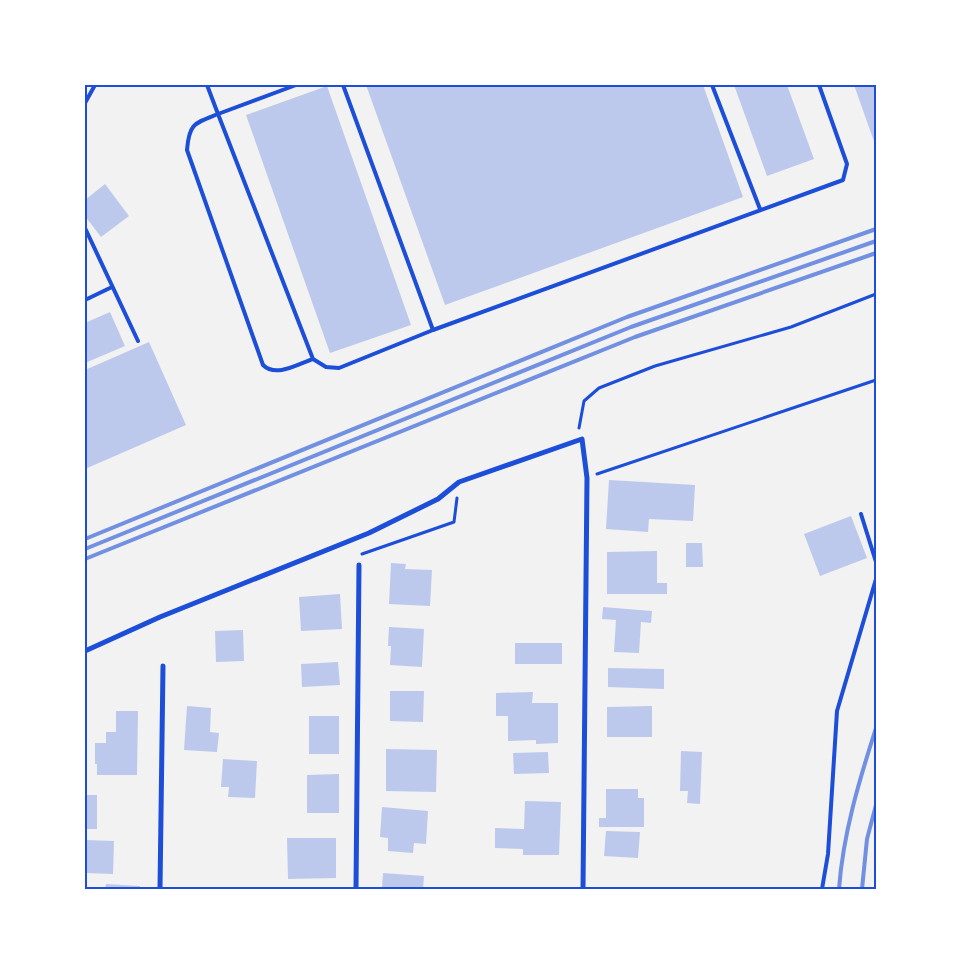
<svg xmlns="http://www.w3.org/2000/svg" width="961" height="974" font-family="Figtree,sans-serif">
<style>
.building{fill:#bdc9ec}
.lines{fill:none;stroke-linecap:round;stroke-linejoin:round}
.path{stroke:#1d4ed8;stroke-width:3}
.service{stroke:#1d4ed8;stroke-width:4}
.minor{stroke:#1d4ed8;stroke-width:5}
.rail{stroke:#7290e2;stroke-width:4}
.neatline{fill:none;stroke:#1d4ed8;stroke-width:2}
</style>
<rect width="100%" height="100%" fill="#f2f2f2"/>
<!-- building -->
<path class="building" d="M366 85H703L743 197 445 305Z
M734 85H787L814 159 767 176Z
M854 85H876V147Z
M327 86 411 325 330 353 246 115Z
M105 184 129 216 101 237 85 216V200Z
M110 312 125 346 85 363V323Z
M149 342 186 425 85 469V370Z
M609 480 695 485 693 521 649 519 648 532 606 529Z
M851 516 867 558 820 576 804 534Z
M686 543H702L703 567H686Z
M657 551V583H667V594H607V552Z
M391 563 406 564 405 569 432 570 430 606 389 604Z
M340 594 342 629 301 631 299 597Z
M603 607 652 611 651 623 641 622 639 653 614 652 616 620 602 619Z
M389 627 424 629 422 667 390 665 391 646H388Z
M243 630 244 661 216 662 215 631Z
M515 643H562V664H515Z
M338 662 340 685 302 687 301 664Z
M608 668 664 669V689L608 687Z
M390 691H424L423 722 390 721Z
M533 692 532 703H558V743L536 744V740L508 741V716H496V693Z
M187 706 211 708 210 732 219 733 217 752 184 750Z
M652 706V737H607V707Z
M116 711H138L137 775H97V764H95V743H106V732H116Z
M309 716H339V754H309Z
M386 749 437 750 436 792 386 791Z
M681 751 702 752 700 804 687 803 688 791H680Z
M548 752 549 773 514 774 513 753Z
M223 759 257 761 255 798 228 797 229 787H221Z
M339 774V813H307V775Z
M606 789H638V798H644V827H599V818H606Z
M85 795H97V829H85Z
M525 801 561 802 559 855H523V849L495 848V828L524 829Z
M382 807 428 811 426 844 414 843 413 853 388 851V838L380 837Z
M606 831 640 832 638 858 604 856Z
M287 838H336V878L288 879Z
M85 840 114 841 113 874 85 873Z
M383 873 424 876 423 889H382Z
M106 884 140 886V889H105Z"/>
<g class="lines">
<!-- path -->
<path class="path" d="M579 428 584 401 599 388 655 366 791 327 876 294
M597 474 876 380
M362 554 454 522 457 498"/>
<!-- service -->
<path class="service" d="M207 85 218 114 296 85
M343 85 433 330
M712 85 760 209
M85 103 95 85
M85 228 138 341
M85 300 112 287
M313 359C298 364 276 378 263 365L187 150C189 123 195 123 218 114L313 359 326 367 339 368 433 330 843 180 847 164 819 85
M861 514 876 562
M822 889 828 854 837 711 876 579"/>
<!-- minor -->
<path class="minor" d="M85 651 160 617 369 533 438 499 459 482 582 439 587 478 583 889
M160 889 163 666
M356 889 359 565"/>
<!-- rail -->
<path class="rail" d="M85 539 627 317 876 229
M85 549 631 327 876 241
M85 559 635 337 876 253
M839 889C843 834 859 781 876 728
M862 889 867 839 876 805"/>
</g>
<!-- border -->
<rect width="961" height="974" fill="none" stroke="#ffffff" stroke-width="172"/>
<rect x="86" y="86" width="789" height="802" class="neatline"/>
</svg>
